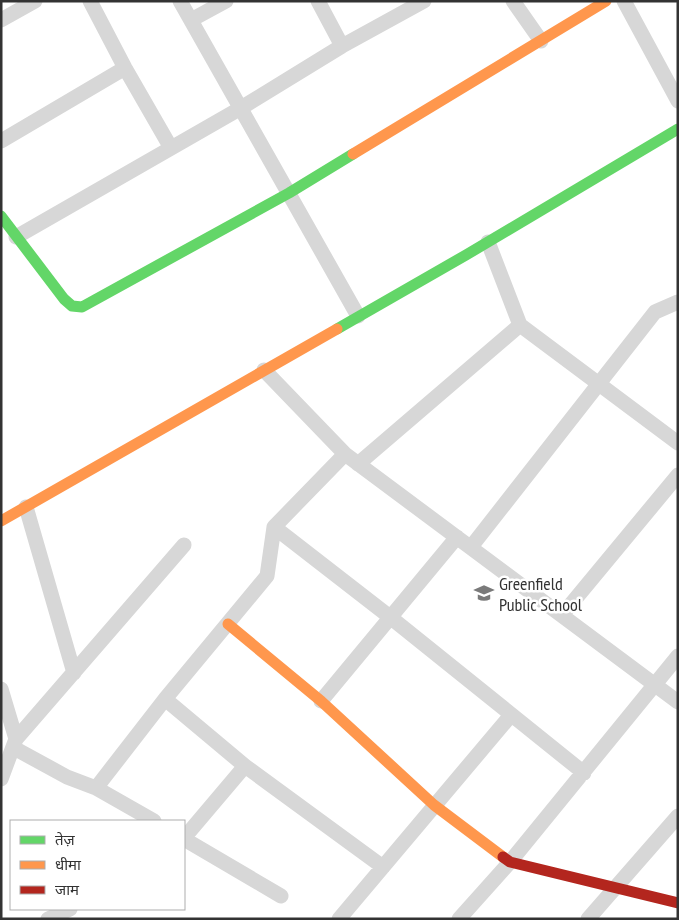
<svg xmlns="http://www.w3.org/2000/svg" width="679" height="920" font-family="'PT Sans Narrow','Noto Sans Devanagari',sans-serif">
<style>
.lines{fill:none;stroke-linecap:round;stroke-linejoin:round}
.street{stroke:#d7d7d7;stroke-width:15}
.fast{stroke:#63d668;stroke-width:11}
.slow{stroke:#ff974d;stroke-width:11}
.jam{stroke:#b3261e;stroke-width:11}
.labels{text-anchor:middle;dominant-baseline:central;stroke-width:5;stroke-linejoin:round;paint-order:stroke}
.poi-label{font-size:18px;fill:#333;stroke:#fff;text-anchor:start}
</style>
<rect width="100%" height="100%" fill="#fff"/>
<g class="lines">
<!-- street -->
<path class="street" d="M90 1 125 68 171 148
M180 1 358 316
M318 1 342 46
M513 1 541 41
M624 1 678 101
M1 20 35 1
M191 20 226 1
M1 141 125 68
M16 237 241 108 342 46 424 1
M488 242 520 325
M264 370 345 454 678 702
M358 464 520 325 678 443
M26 507 74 673
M274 527 390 617 584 773
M471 547 655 312 678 302
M562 615 678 475
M1 689 16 739
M165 699 245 766 383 867
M321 701 457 537
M14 748 67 777 96 788 165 699 267 576 274 527 345 454
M1 779 16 739 184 545
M96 788 154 821
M184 838 245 766
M184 839 281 896
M48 919 70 909
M339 919 511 715
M459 919 510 862 678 656
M588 919 678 816"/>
<!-- fast -->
<path class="fast" d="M1 216 64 299 72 306 82 307 289 193 353 154
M337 329 466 255 678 129"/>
<!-- slow -->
<path class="slow" d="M353 154 606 1
M1 521 337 329
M228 624 321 701 434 805 503 857"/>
<!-- jam -->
<path class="jam" d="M503 857 510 862 678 903"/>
</g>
<!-- icons -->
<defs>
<symbol id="school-bare" viewBox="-9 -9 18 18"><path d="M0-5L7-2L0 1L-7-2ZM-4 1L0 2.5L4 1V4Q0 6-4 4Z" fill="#7a7a7a" stroke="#fff" stroke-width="2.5" paint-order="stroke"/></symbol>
</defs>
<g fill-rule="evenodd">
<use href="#school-bare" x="470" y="579" width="28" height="28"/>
</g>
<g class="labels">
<!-- poi labels -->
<g class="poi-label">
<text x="499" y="583">Greenfield<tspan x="499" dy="21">Public School</tspan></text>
</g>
</g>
<!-- border -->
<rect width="679" height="920" fill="none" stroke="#333333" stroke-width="5"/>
<!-- legend -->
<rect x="10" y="820" width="175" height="90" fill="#ffffff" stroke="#adadad"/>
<rect x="20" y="836" width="25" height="8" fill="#63d668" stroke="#adadad"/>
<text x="55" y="845" font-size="15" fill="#333333">तेज़</text>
<rect x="20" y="861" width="25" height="8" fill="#ff974d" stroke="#adadad"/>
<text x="55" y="870" font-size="15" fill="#333333">धीमा</text>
<rect x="20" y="886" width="25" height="8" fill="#b3261e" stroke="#adadad"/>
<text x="55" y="895" font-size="15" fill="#333333">जाम</text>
</svg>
